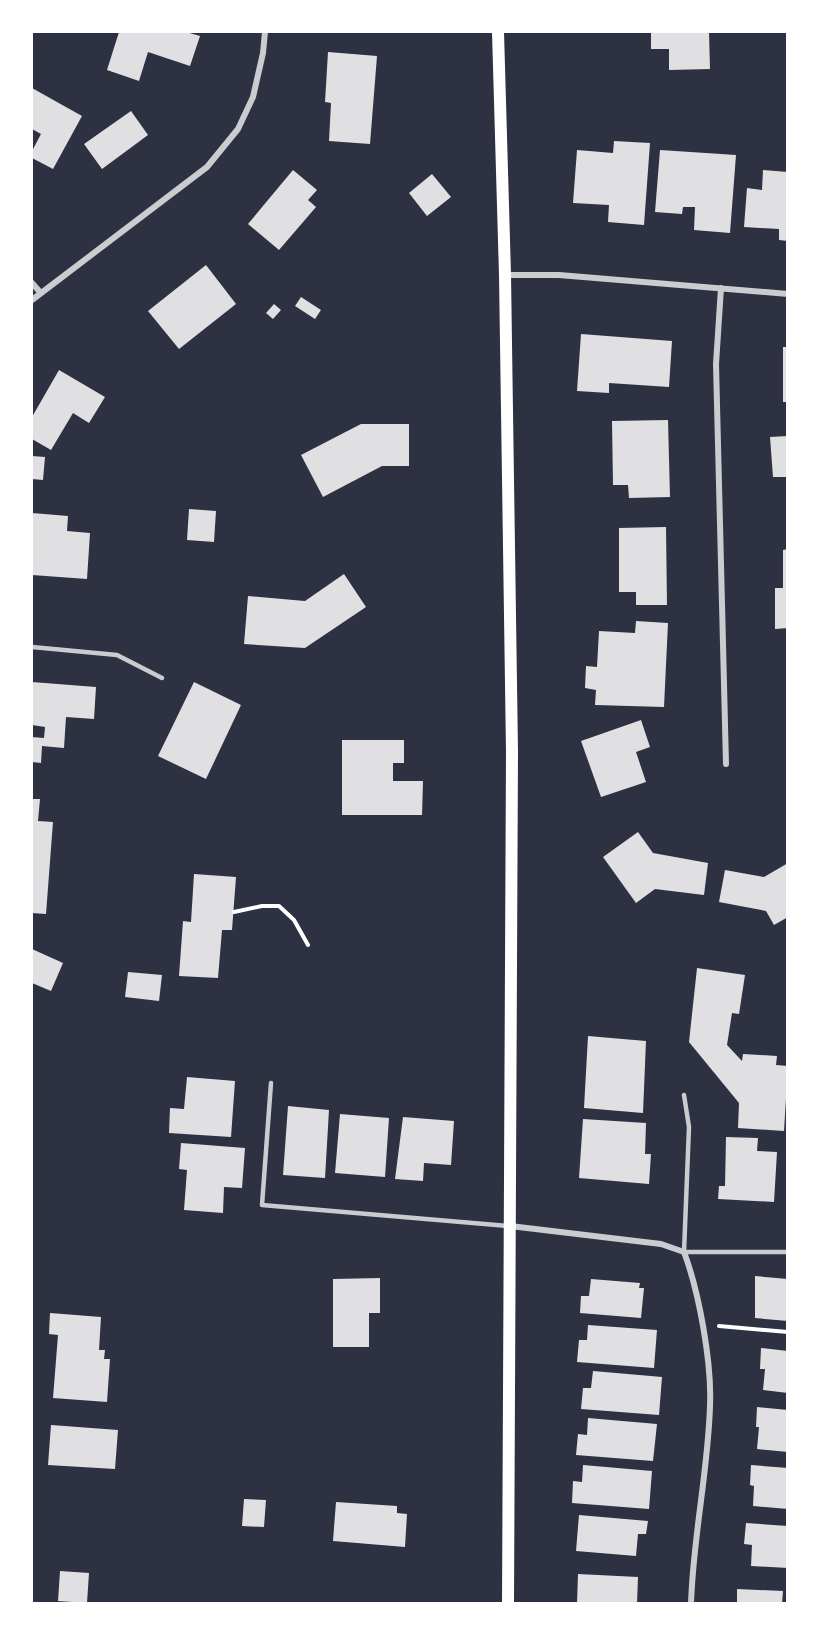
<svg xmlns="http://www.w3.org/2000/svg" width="819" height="1635" font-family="'Fira Sans Condensed',sans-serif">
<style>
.building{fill:#e0e0e3}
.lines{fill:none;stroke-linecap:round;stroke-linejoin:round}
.path{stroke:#fff;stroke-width:4}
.service{stroke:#caccd0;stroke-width:4.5}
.minor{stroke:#caccd0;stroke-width:6}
.secondary{stroke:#fff;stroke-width:12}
</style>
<rect width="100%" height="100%" fill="#2d3142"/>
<!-- building -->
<path class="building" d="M119 32H186L200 36 190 66 148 52 139 81 107 70Z
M651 32H709L710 69 669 70V49H651Z
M328 52 377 56 370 144 329 141 331 103 325 102Z
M32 88 82 116 53 169 32 158V151L41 134 32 129Z
M131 111 148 135 102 169 84 144Z
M614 141 650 143 644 225 608 222 609 205 573 203 577 150 613 153Z
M660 150 736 155 730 233 694 230 695 207H683L682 214 655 212Z
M293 170 317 190 308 200 316 207 279 250 248 224Z
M763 170 788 172V241L779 240V229L744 227 747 188 762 190Z
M432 174 451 197 427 216 409 193Z
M206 265 236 304 179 349 148 311Z
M301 297 321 310 315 319 295 306Z
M274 304 281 310 273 319 266 313Z
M581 334 672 341 669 387 609 383V393L577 391Z
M783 347H788V402H783Z
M59 370 105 397 89 423 73 413 51 450 32 439V417Z
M668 420 670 497 629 498 628 485H613L612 421Z
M361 424H409V466H382L323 497 301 455Z
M788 436V477H773L770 437Z
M32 456 45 457 43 480 32 479Z
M189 509 216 511 214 542 187 540Z
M32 513 68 516 67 531 90 533 87 579 32 575Z
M666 527 667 605H636V592H619V528Z
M788 549V628L775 629V588H783V550Z
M344 574 366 607 305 648 244 644 248 596 305 601Z
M636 621 668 623 664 707 595 705 596 690 585 688 586 666 597 667 599 631 635 633Z
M32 682 96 687 94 719 66 717 64 748 42 746 41 763 32 762V737L44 738 45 727 32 725Z
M194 682 241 705 206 779 158 756Z
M641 720 650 747 636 752 646 782 601 797 581 741Z
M342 740H404V763H393V781H423L422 815H342Z
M32 799H40L38 821 53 822 46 914 32 913Z
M638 832 653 853 708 863 704 895 655 889 636 903 603 857Z
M788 863V917L774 925 766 911 719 902 725 870 764 877Z
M194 874 236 877 232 930H222L218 978 179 976 183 921 191 922Z
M32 949 63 963 51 991 32 983Z
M697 968 745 975 739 1014 732 1013 727 1045 742 1061 743 1054 777 1056 776 1065 788 1066 784 1131 738 1128 739 1103 689 1042Z
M128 972 162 975 159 1001 125 997Z
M588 1036 646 1041 643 1113 584 1108Z
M187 1077 235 1081 231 1137 169 1133 170 1108 184 1109Z
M288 1106 329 1110 325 1178 283 1175Z
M340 1114 389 1118 385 1177 335 1173Z
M403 1117 454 1121 451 1165 424 1163 423 1181 395 1179Z
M583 1119 646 1123 645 1154H651L649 1184 579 1178Z
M726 1137 758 1138 757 1151 777 1152 774 1202 718 1199 719 1186H725Z
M181 1143 245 1148 242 1188 224 1187 223 1213 184 1210 187 1170 179 1169Z
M755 1276 788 1279V1321L755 1318Z
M380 1278V1313H369V1347H333V1279Z
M591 1279 640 1283 639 1288H644L641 1318 580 1313 581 1296H589Z
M50 1313 101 1317 99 1350H105L104 1359H110L107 1402 53 1398 58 1335 49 1334Z
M588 1325 657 1330 654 1368 577 1362 579 1340H587Z
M761 1348 788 1351V1393L763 1390 765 1369H760Z
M593 1371 662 1377 659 1415 581 1409 583 1388H591Z
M757 1407 788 1410V1452L757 1449 759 1427H756Z
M588 1418 657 1424 653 1461 576 1455 578 1434 587 1435Z
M51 1425 118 1430 115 1469 48 1465Z
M583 1465 652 1471 649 1509 572 1503 573 1481 582 1482Z
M751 1465 788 1468V1509L753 1506 754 1486 750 1485Z
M244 1499 266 1500 264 1527 242 1526Z
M336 1502 397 1506V1513L407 1514 405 1547 333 1541Z
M579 1515 648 1521 646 1534H638L636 1556 576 1551Z
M746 1523 788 1526V1568L751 1566 752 1545 744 1544Z
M60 1571 89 1573 87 1603 58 1601Z
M578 1574 638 1577 637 1604H577Z
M737 1589 783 1591 782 1604H737Z"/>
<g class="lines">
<!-- path -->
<path class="path" d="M234 912 262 906H279L294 920 308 945
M719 1326 788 1332"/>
<!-- service -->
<path class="service" d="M32 647 117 655 162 678
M271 1083 262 1205 508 1226
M684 1095 689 1127 684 1252H788"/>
<!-- minor -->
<path class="minor" d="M505 275H559L788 294
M32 283 39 291
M721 288 716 364 726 764
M32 300 207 167 238 129 253 97 263 53 265 32
M510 1226 661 1244 684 1252C699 1292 712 1363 710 1406 708 1472 693 1537 691 1604"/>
<!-- secondary -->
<path class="secondary" d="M498 32 505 275 512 751 508 1604"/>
</g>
<!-- border -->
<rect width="819" height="1635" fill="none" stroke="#ffffff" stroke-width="66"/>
</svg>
